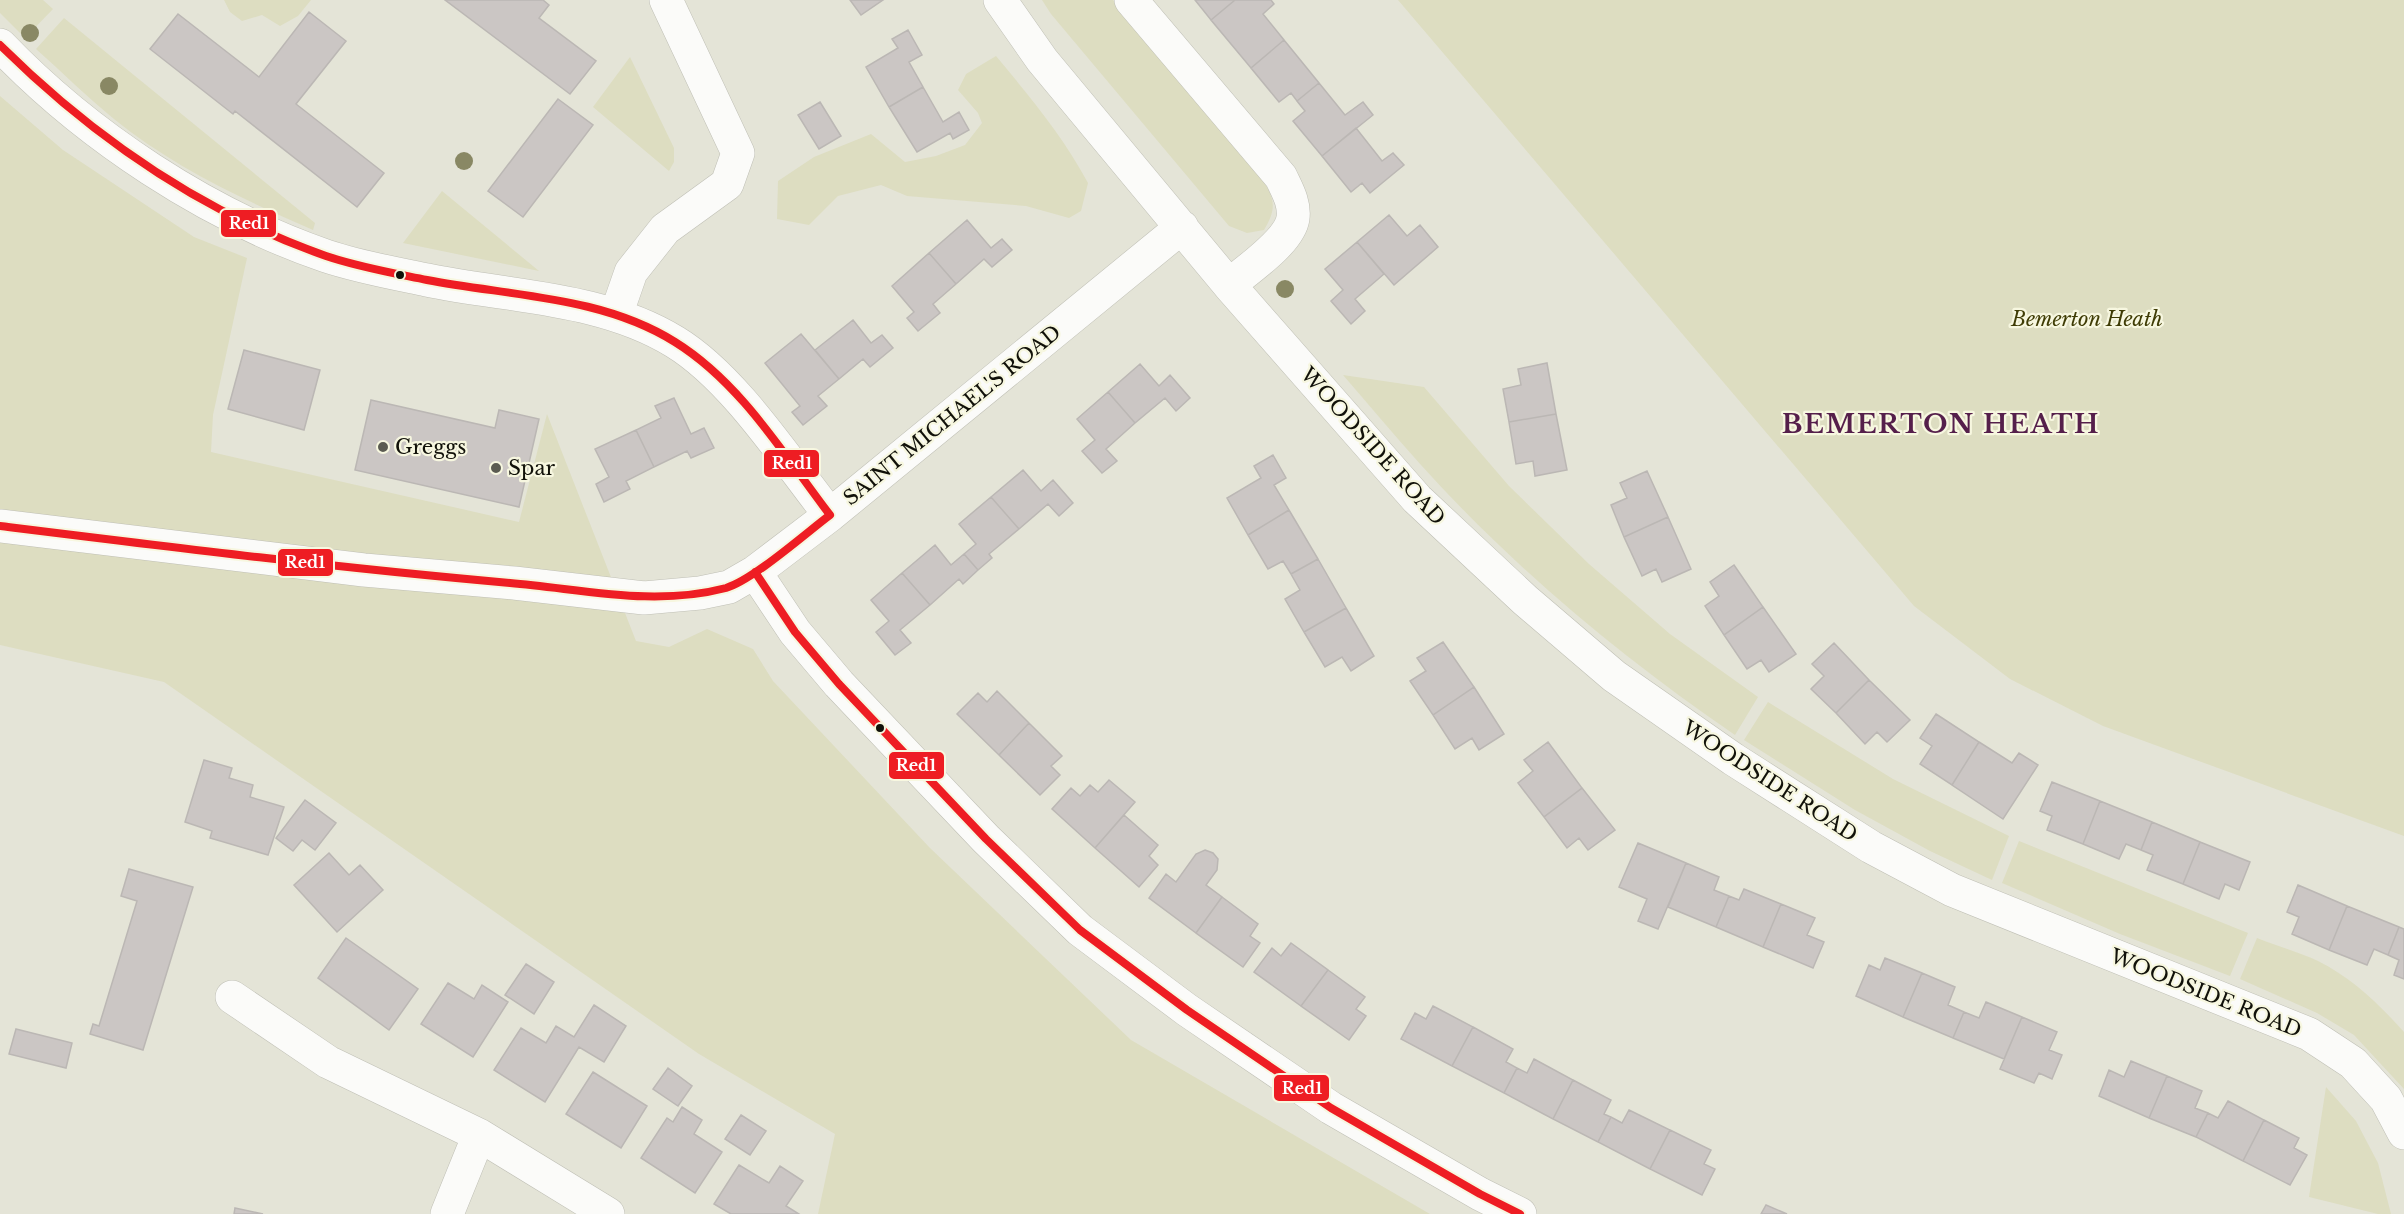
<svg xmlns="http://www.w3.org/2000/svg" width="2404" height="1214" font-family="'Libre Baskerville',serif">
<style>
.green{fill:#ddddc1}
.building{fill:#cbc6c4;stroke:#bbb7b4;stroke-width:1.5}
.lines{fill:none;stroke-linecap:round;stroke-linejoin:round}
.minor-casing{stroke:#bfbfb5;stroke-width:34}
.minor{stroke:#fbfbf9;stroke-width:33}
.bus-1-casing{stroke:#f7f7e0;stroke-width:12}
.bus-1{stroke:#ee1d23;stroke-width:8}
.tree{fill:#898864}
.bus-dot{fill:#111109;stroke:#f7f7e0;stroke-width:2}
.poi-dot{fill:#5b5b51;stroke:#f7f7e0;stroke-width:2}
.labels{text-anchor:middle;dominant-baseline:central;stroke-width:4.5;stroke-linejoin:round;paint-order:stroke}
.park-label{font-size:20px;font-style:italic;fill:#3f3c05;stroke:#f7f7e0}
.street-label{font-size:20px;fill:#111109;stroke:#f7f7e0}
.poi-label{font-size:20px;fill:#111109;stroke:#f7f7e0;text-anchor:start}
.district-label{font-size:26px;font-weight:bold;letter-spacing:1.5px;fill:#551f4b;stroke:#f7f7e0}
.line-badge{stroke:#f7f7e0;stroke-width:2}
.badge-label{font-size:16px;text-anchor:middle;font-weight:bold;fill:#fff}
</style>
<rect width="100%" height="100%" fill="#e4e4d7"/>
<!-- green -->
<path class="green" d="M0 0H43L53 9 25 38 0 13Z
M224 0H311L298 16 280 26 262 15 242 21 230 12Z
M1042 0H1113L1262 178C1275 200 1277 208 1264 230L1247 233 1229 226 1051 14Z
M1398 0H2404V836L2103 726 2010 679 1914 606Z
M64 18 315 223 313 230C244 200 173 167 114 119 87 97 62 72 36 49Z
M996 56C1030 97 1063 136 1088 183L1081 211 1069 218 1026 206 907 196 881 185 838 196 809 225 777 219 778 181 814 157 871 134 905 162 936 156 965 145 982 123 978 113 958 90 966 74Z
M630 57 674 148V162L669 171 593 107Z
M0 96 63 150 194 237 247 258 213 415 211 452 519 522 547 414 636 641 669 647 707 629 753 649 773 681 930 848 1131 1040 1430 1214H818L835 1134 699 1054 164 682 0 645Z
M442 191 539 271 403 243Z
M1343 375 1424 387 1509 486 1589 564 1670 634 1758 697 1735 735C1621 657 1513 567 1421 465 1394 435 1369 405 1343 375Z
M1768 702 1893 779 2009 836 1992 880 1930 851 1855 810 1744 740Z
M2019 841 2248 933 2230 976 2120 934 2002 883Z
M2257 938C2277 946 2299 952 2318 961 2352 978 2379 1004 2404 1032V1089L2354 1035 2317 1013 2240 979Z
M2326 1087 2356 1121 2378 1163 2391 1214H2378L2309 1197Z"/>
<!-- building -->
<path class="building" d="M445 0H543L549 5 539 18 596 61 570 94Z
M850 0H883L861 15Z
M1195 0H1235L1211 20Z
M1235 0H1271L1274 4 1263 14 1284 40 1251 68 1211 20Z
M309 12 346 41 296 104 384 173 357 207 235 111 233 114 150 49 178 14 259 77Z
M908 30 922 55 909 62 923 87 889 107 866 67 898 48 892 39Z
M1284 40 1319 83 1297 101 1291 93 1279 102 1251 68Z
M1319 83 1345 115 1363 102 1373 115 1322 156 1293 121 1305 111 1297 101Z
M923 87 943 122 959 112 969 130 953 139 950 133 917 152 889 107Z
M558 99 593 125 523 217 488 191Z
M820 102 841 136 819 149 798 115Z
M1356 128 1382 161 1393 153 1404 165 1370 193 1362 183 1351 192 1322 156Z
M1389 215 1407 236 1420 225 1438 247 1394 285 1357 242Z
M967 220 991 248 1002 239 1012 250 992 267 984 259 956 284 929 253Z
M1357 242 1384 274 1355 299 1365 311 1351 324 1331 301 1343 290 1325 269Z
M929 253 956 284 933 304 940 313 918 331 907 318 914 312 892 286Z
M853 320 871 343 882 335 893 348 870 367 863 359 839 379 815 350Z
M801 334 839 379 818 396 827 406 803 425 792 412 800 406 765 363Z
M244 350 320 370 304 430 228 409Z
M1547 363 1556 414 1509 422 1503 389 1521 385 1518 369Z
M1140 364 1159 386 1170 375 1190 398 1176 411 1165 398 1135 423 1108 392Z
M1108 392 1135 423 1106 449 1117 461 1102 473 1082 451 1095 440 1077 419Z
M674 398 691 434 704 428 714 448 691 458 687 451 654 467 636 430 661 418 655 406Z
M371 400 495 428 499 410 539 419 519 507 355 470Z
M1556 414 1567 470 1535 476 1533 461 1516 464 1509 422Z
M636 430 654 467 626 481 630 489 604 502 596 484 609 477 595 449Z
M1273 455 1286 478 1274 485 1289 510 1248 535 1227 498 1261 478 1254 466Z
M1023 470 1041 491 1053 480 1073 503 1059 516 1048 504 1019 529 991 497Z
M1647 471 1668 517 1624 537 1611 505 1627 498 1620 483Z
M991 497 1019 529 989 554 992 558 978 570 964 554 976 544 959 524Z
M1289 510 1318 559 1291 574 1283 561 1268 569 1248 535Z
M1668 517 1691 569 1662 582 1656 569 1642 576 1624 537Z
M935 545 951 565 964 554 978 570 963 584 959 579 930 605 902 573Z
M1318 559 1346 608 1304 632 1285 599 1300 590 1291 574Z
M1734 565 1763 607 1724 635 1705 606 1719 596 1710 582Z
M902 573 930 605 900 630 911 643 895 655 876 632 889 621 871 600Z
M1763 607 1796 654 1769 672 1761 660 1747 669 1724 635Z
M1346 608 1374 656 1351 671 1342 657 1325 667 1304 632Z
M1443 642 1474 687 1433 715 1410 681 1426 671 1417 658Z
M1834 643 1869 680 1836 713 1811 689 1824 676 1812 664Z
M1869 680 1910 720 1887 742 1877 732 1865 744 1836 713Z
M1474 687 1504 734 1479 750 1472 738 1455 749 1433 715Z
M997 691 1029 723 999 755 957 714 978 693 987 702Z
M1936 714 1979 742 1952 785 1920 764 1932 746 1920 738Z
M1029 723 1062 756 1051 766 1060 775 1040 795 999 755Z
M1548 742 1582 788 1544 817 1518 783 1533 771 1524 760Z
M1979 742 2012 763 2019 753 2038 765 2003 819 1952 785Z
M204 760 232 768 229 778 253 785 250 797 284 807 268 855 210 838 212 831 185 822Z
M1109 780 1135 802 1095 848 1052 809 1071 788 1080 796 1090 785 1098 792Z
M2052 782 2100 801 2083 844 2047 830 2052 816 2040 811Z
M1582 788 1615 830 1588 850 1579 838 1567 848 1544 817Z
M305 800 336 823 315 850 302 840 293 851 276 838Z
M2100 801 2152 822 2141 850 2126 844 2119 859 2083 844Z
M1124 815 1158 845 1149 856 1158 865 1139 887 1095 848Z
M2152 822 2200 842 2183 884 2147 870 2153 855 2141 850Z
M2200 842 2250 862 2239 890 2225 884 2219 899 2183 884Z
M1638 843 1686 863 1658 929 1638 921 1647 899 1619 887Z
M1205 850 1213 853 1218 859 1217 870 1206 885 1222 897 1196 933 1149 898 1166 874 1176 882 1196 854Z
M329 853 349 875 360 865 383 890 337 932 294 885Z
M1686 863 1719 877 1714 890 1729 896 1716 927 1668 907Z
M129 869 193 887 143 1050 90 1034 93 1024 99 1026 137 901 121 896Z
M2298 885 2347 906 2329 950 2292 934 2299 917 2287 912Z
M1744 889 1781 904 1763 947 1716 927 1729 896 1739 900Z
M1222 897 1258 924 1250 936 1260 943 1243 967 1196 933Z
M1781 904 1815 918 1807 935 1824 942 1813 968 1763 947Z
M2347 906 2399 927 2388 955 2374 949 2367 965 2329 950Z
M2399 927 2404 929V979L2394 975 2399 960 2388 955Z
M346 938 418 989 389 1030 318 978Z
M1291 943 1328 970 1301 1006 1254 972 1272 948 1281 956Z
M1885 958 1922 973 1903 1017 1856 996 1869 965 1880 970Z
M526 964 554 982 534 1014 505 995Z
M1328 970 1365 997 1356 1009 1366 1016 1349 1040 1301 1006Z
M1922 973 1955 987 1948 1005 1964 1012 1953 1038 1903 1017Z
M448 983 474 999 482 985 508 1002 473 1057 421 1024Z
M1986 1002 2022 1017 2004 1059 1953 1038 1964 1012 1979 1018Z
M594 1005 626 1026 604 1062 579 1047 545 1102 494 1070 521 1028 546 1043 556 1026 574 1037Z
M1433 1006 1473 1027 1452 1066 1401 1039 1415 1013 1426 1019Z
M2022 1017 2057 1032 2049 1050 2062 1055 2052 1079 2039 1073 2034 1083 2000 1069Z
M1473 1027 1513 1049 1506 1062 1517 1068 1504 1093 1452 1066Z
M16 1029 72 1043 66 1068 9 1054Z
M1534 1059 1573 1080 1553 1119 1504 1093 1517 1068 1527 1073Z
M2131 1061 2167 1076 2149 1118 2099 1096 2109 1070 2124 1077Z
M668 1068 692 1086 678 1106 653 1089Z
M593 1072 647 1106 621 1148 566 1114Z
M2167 1076 2202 1091 2195 1108 2208 1113 2196 1137 2149 1118Z
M1573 1080 1611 1100 1604 1114 1611 1117 1598 1142 1553 1119Z
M2228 1101 2264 1120 2243 1161 2196 1137 2208 1113 2218 1118Z
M682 1107 702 1120 694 1134 722 1152 695 1193 641 1158 667 1118 673 1122Z
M1629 1110 1670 1130 1650 1169 1598 1142 1611 1117 1622 1123Z
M741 1115 766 1131 750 1155 725 1139Z
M2264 1120 2299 1138 2294 1148 2307 1155 2290 1185 2243 1161Z
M1670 1130 1711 1150 1704 1164 1715 1169 1702 1195 1650 1169Z
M739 1165 769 1183 780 1166 803 1181 786 1206 799 1214H731L714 1204Z
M1766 1205 1787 1214H1761Z
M235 1208 263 1214H234Z"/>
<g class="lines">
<defs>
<path id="minor" d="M1000 0 1042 60 1229 285 1417 499 1525 600 1614 676 1733 759 1871 847 1952 890 2309 1034 2353 1063 2386 1099 2404 1133
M1131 0 1281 177C1287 190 1295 203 1293 218 1290 241 1247 270 1229 285
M0 45C87 136 207 215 326 256 359 267 393 273 427 280 509 297 602 297 675 342 734 378 787 461 830 515
M616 315 631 272 665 229 727 184 738 153 666 0
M0 526 364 570 514 583 644 598 700 593 729 587 755 572 830 515 1182 227
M755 572 795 632 839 684 986 839 1080 930 1187 1010 1331 1108 1480 1194 1520 1214
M232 997 328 1062 479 1135 608 1214
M447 1214 479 1135"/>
</defs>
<!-- minor casing -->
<use href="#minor" class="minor-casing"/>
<!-- minor -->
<use href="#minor" class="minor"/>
<defs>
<path id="bus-1" d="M0 45C93 137 201 212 326 256 358 267 393 273 427 280 510 296 602 296 675 342 741 383 784 455 830 515 806 533 753 580 726 588 653 607 583 589 510 583 339 568 170 547 0 526
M755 572 795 632 839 684 986 839 1080 930 1187 1010 1331 1108 1480 1194 1520 1214"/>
</defs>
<!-- bus-1 casing -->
<use href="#bus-1" class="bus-1-casing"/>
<!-- bus-1 -->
<use href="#bus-1" class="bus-1"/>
</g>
<!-- trees -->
<g class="tree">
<circle cx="30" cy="33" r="9"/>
<circle cx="109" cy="86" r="9"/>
<circle cx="464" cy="161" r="9"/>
<circle cx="1285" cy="289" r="9"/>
</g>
<!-- markers -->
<g class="bus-dot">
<circle cx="400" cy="275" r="5"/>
<circle cx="880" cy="728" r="5"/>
</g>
<g class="poi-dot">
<circle cx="383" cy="447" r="6"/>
<circle cx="496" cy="468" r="6"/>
</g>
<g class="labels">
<!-- park labels -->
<g class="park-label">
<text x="2087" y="319">Bemerton Heath</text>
</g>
<!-- street labels -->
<g class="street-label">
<text transform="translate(952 415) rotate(-39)">SAINT MICHAEL'S ROAD</text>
<text transform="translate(1373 446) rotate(48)">WOODSIDE ROAD</text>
<text transform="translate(1770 781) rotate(33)">WOODSIDE ROAD</text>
<text transform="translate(2206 993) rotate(22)">WOODSIDE ROAD</text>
</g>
<!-- poi labels -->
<g class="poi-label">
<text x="395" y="447">Greggs</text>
<text x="508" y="468">Spar</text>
</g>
<!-- district labels -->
<g class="district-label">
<text x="1941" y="424">BEMERTON HEATH</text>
</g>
</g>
<g class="line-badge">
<rect x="220" y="209" width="57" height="29" rx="6" fill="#ee1d23"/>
<rect x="763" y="449" width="57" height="29" rx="6" fill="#ee1d23"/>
<rect x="277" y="548" width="57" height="29" rx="6" fill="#ee1d23"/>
<rect x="888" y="751" width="57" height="29" rx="6" fill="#ee1d23"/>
<rect x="1273" y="1074" width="57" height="28" rx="6" fill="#ee1d23"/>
</g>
<g class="badge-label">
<text x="249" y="229">Red1</text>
<text x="792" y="469">Red1</text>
<text x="305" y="568">Red1</text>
<text x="916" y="771">Red1</text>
<text x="1302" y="1094">Red1</text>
</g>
</svg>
